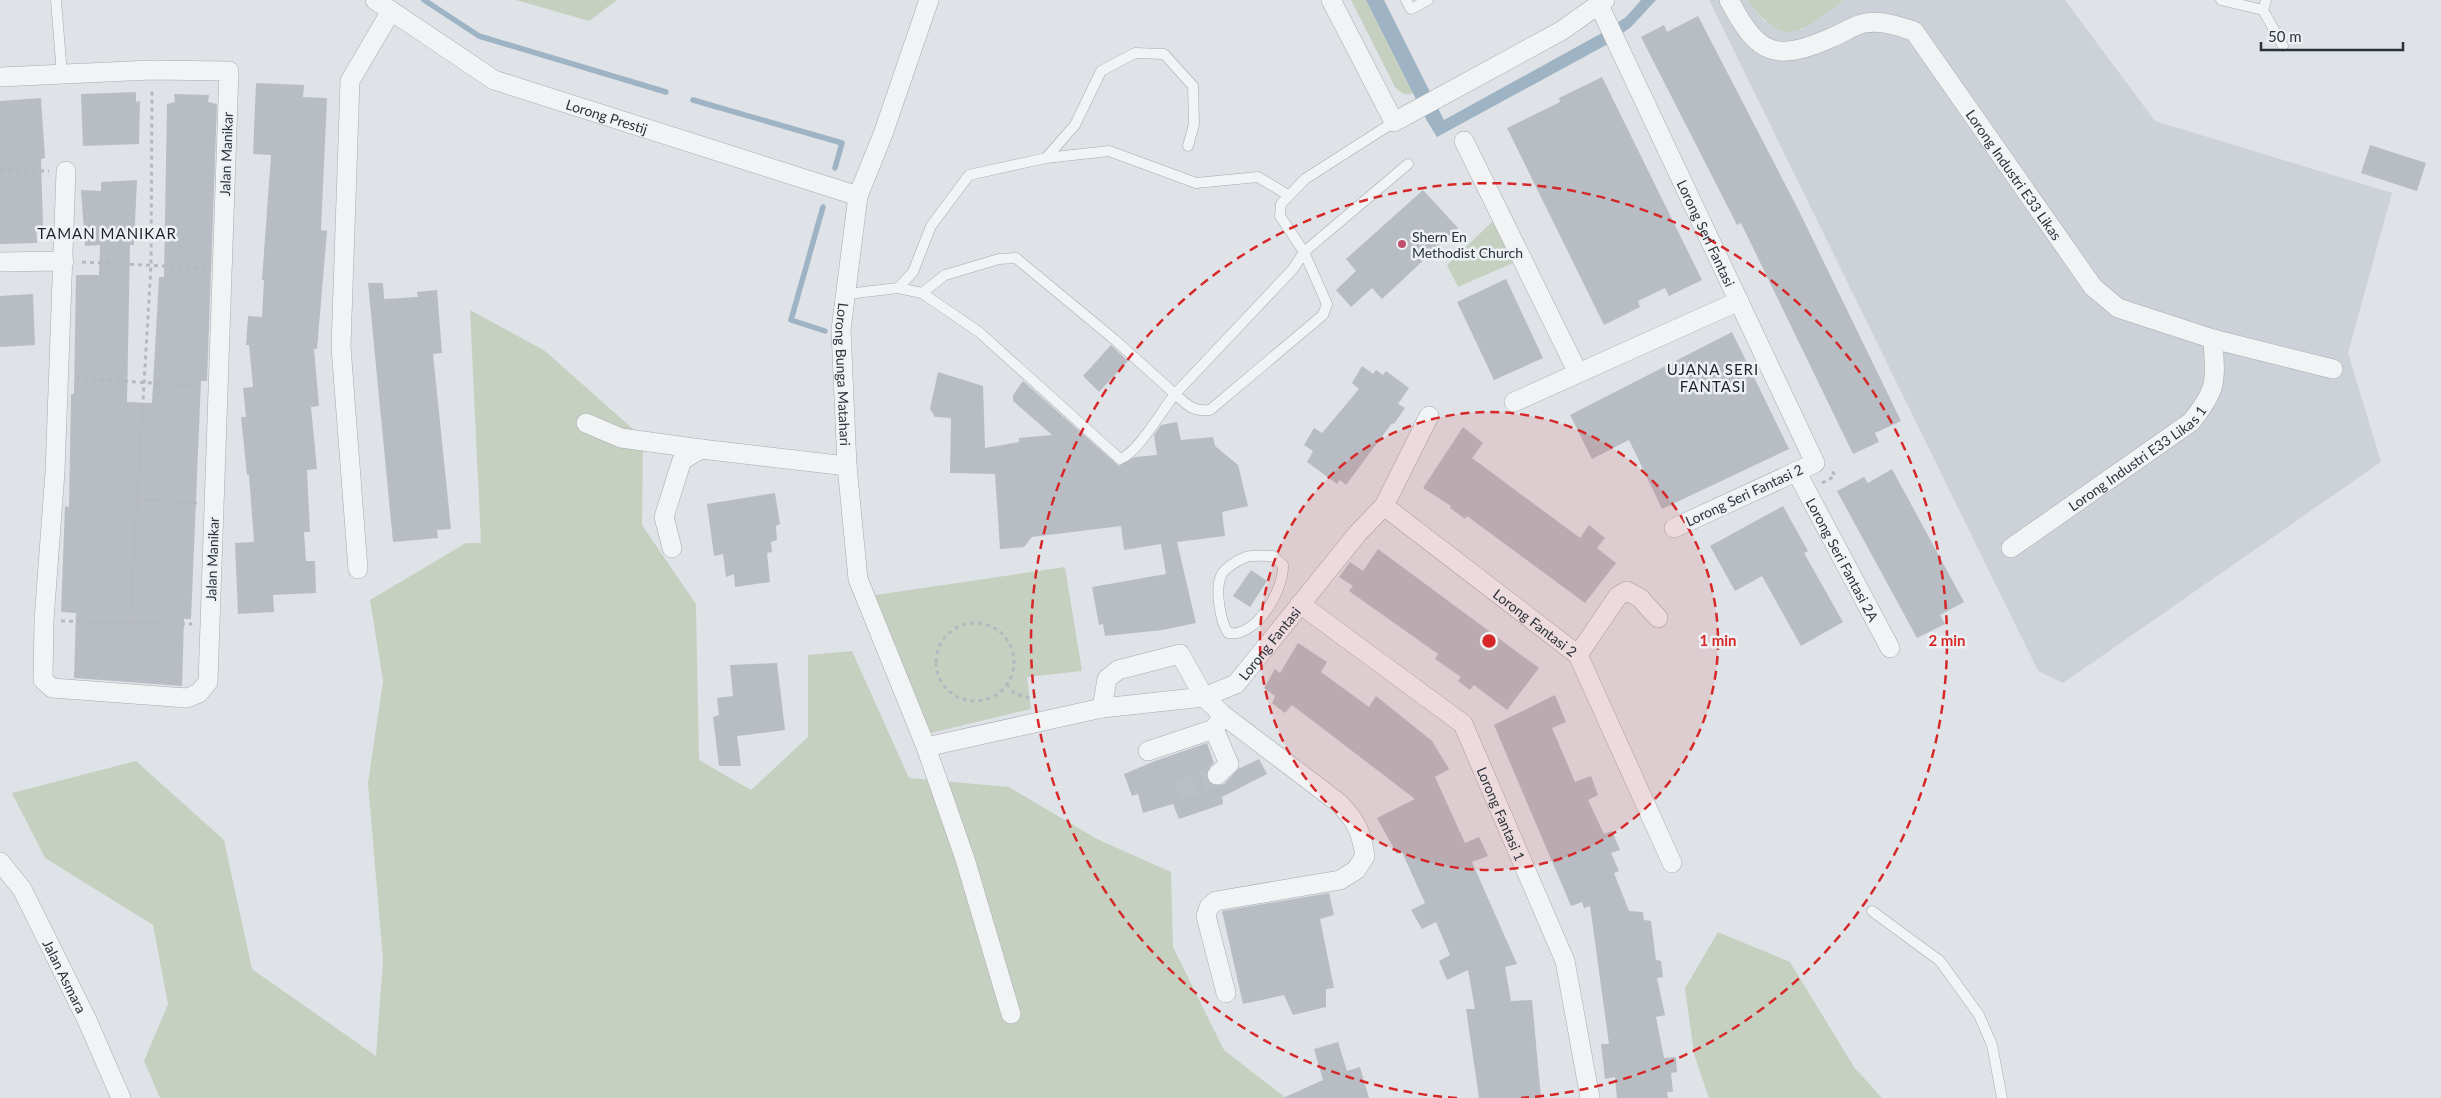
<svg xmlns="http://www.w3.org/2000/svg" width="2441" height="1098" font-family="Lato,sans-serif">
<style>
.built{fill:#cdd2d8}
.green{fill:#c6d0c1}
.water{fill:#9eb3c3}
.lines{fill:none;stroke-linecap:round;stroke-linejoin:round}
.stream{stroke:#9eb3c3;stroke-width:5.5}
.building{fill:#b7bdc3}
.street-tunnel{stroke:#bbc0c5;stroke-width:19;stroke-dasharray:19 9;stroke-linecap:butt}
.lane-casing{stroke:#a5aab0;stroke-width:11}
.street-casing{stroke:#a5aab0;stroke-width:20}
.path{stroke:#b5b9be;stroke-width:3;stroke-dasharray:4 4;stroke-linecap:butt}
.lane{stroke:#f1f3f5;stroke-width:10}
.street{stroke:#f1f3f5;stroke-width:19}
.ring{fill:none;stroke:#d62828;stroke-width:2.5;stroke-dasharray:9 6}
.poi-dot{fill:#bf516c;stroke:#eef1f4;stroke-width:2}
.labels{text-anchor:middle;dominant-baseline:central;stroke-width:5;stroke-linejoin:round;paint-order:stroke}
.street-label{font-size:14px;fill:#2a323c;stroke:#eef1f4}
.poi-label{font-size:14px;fill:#2a323c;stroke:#eef1f4;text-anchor:start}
.neighbourhood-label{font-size:15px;letter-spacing:1px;fill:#1c232d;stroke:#eef1f4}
.centre{fill:#d62828;stroke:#eef1f4;stroke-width:2.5}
.ring-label{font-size:15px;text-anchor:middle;font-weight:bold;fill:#d62828;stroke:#eef1f4;stroke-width:5;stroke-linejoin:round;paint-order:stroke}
</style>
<rect width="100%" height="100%" fill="#dfe3e7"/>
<!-- built -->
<path class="built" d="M1709 0H1747L1765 22 1802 30 1844 0H2065L2155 121 2392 193 2348 353 2381 462 2063 683 2038 671Z"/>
<!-- green -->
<path class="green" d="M516 0H617L589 21Z
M1351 0H1366L1413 93C1405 97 1400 92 1395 87Z
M1747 0H1844C1800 32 1787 52 1747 0Z
M1493 221 1513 263 1458 287 1447 265Z
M470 310 545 351 643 438 642 525 696 604 699 760 751 790 808 737V655L852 651 909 778 1009 787 1097 839 1171 872 1173 947 1224 1050 1286 1098H160L144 1061 168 1004 153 925 45 858 12 793 136 761 224 840 252 969 376 1056 383 961 368 783 383 681 370 600 466 543H481Z
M1065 567 1082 671 1027 677 1031 709 931 733 869 596Z
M1718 932 1790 962 1854 1067 1882 1098H1709L1694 1054 1685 988Z"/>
<!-- water -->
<path class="water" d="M1366 0H1384L1444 120 1600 34 1626 17 1641 0H1656L1631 27 1606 45 1437 137 1427 121Z"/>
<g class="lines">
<!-- stream -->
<path class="stream" d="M424 0 479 36 666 92
M693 100 842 143 835 168
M823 207 791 320 825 331"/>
</g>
<!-- building -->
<path class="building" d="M1698 16 1798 209 1901 421 1875 433 1879 442 1853 454 1741 223 1737 225 1641 37 1664 25 1667 32Z
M1602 77 1702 280 1669 296 1665 288 1638 301 1640 307 1604 325 1507 128 1560 102 1559 98Z
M256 83 304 85 303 97 327 98 321 230 327 231 317 349H314L319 406 311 407 317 469 307 470 310 532H304L306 561H315L316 593 273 595 274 612 238 614 235 543 254 542 249 475H247L241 417H246L243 388 253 387 249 345H246L248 316 262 317 264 280H262L271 155 253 154Z
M136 92V102L140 101 139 144 83 146 81 94Z
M174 94 209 95 208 102 217 104 207 381H201L191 619H184L182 686 74 678 76 613 61 612 65 506 69 507 71 394H74L76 275H99L100 245 85 246 81 190 101 191V182L137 180 134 245H130L127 402 152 403 159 277H164L167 104 175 102Z
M41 98 45 158 41 159 43 226H36L37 243 0 244V101Z
M2370 145 2426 163 2417 191 2361 173Z
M1423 190 1458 228 1382 299 1372 288 1351 307 1336 290 1356 271 1346 259Z
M1506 279 1543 358 1494 380 1457 302Z
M368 283H383L384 299 418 297 417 292 437 290 442 353 433 354 451 529 437 530 438 538 393 542Z
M33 294 35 345 0 347V296Z
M1732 332 1789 449 1662 509 1629 440 1592 459 1570 415Z
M1111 345 1128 361 1099 392 1083 376Z
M1362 366 1373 374 1376 370 1383 375 1386 371 1409 388 1398 404 1405 408 1394 424 1392 423 1346 485 1340 480 1337 484 1307 462 1313 451 1304 445 1314 428 1322 433 1359 389 1352 383Z
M938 372 983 386 985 448 1019 442V438L1052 435 1013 401V395L1023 381 1119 466 1135 457 1157 455 1154 435 1161 425 1177 422 1181 440 1213 437 1215 446 1238 465 1248 506 1222 512 1225 536 1177 542 1196 623 1163 630 1105 636 1103 624 1099 625 1092 587 1166 574 1161 544 1124 550 1121 526 1032 537 1024 547 1000 549 995 474 950 473 951 418 935 417 930 409Z
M1463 427 1483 443 1472 458 1580 538 1589 525 1605 538 1597 548 1616 563 1585 603 1467 516 1465 519 1450 508 1451 506 1423 488Z
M1892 469 1964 602 1940 615 1945 624 1917 638 1837 491 1864 477 1868 483Z
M775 493 780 524 776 526 777 540 771 542 772 552 767 553 770 582 735 587 734 574 726 577 723 554 714 556 707 504Z
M1783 506 1808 551 1804 553 1843 622 1801 646 1762 576 1735 591 1710 546Z
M1378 549 1539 668 1507 710 1474 685 1470 690 1458 681 1461 677 1435 659 1438 654 1349 591 1353 586 1339 577 1350 562 1363 571Z
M1251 570 1267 581 1250 607 1233 596Z
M1298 643 1327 662 1321 672 1369 707 1376 696 1432 741 1449 769 1435 777 1465 843 1479 837 1488 856 1472 862 1517 964 1505 967 1511 1001 1532 1000 1541 1098H1479L1466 1009H1475L1468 970 1447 980 1439 961 1450 955 1436 922 1422 929 1411 910 1425 903 1402 852 1397 854 1377 818 1415 799 1292 705 1285 713 1272 703 1275 696 1264 688 1275 669 1280 673Z
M777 663 785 730 737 736 741 766H719L713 717 719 715 717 698 733 696 730 665Z
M1555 695 1566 722 1552 728 1575 782 1591 776 1598 795 1588 800 1604 834 1612 831 1620 850 1611 853 1619 871 1614 873 1629 911 1643 912 1644 920 1651 921 1656 960 1661 961 1663 977 1657 978 1665 1015 1656 1017 1664 1058 1676 1057 1677 1072 1671 1073 1673 1092H1667L1668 1098H1617L1615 1077 1605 1079 1601 1044H1609L1590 906 1584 908 1582 902 1571 906 1494 725Z
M1207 743 1214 763 1206 771V777L1213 786 1224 784 1238 769 1259 759 1267 774 1222 797 1223 804 1179 819 1173 804 1143 813 1138 794 1132 796 1124 774 1155 761Z
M1329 893 1334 915 1320 919 1334 988 1326 989V1007L1293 1015 1284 995 1243 1004 1222 911Z
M1338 1042 1347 1071 1360 1067 1369 1098H1283L1323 1080 1314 1049Z"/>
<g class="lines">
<!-- street-tunnel -->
<path class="street-tunnel" d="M1177 791 1217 775"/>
<defs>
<path id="lane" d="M56 0 62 75
M1406 0 1411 9 1428 0
M2221 0 2263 10
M2266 0 2263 10 2283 46
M1394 122 1305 179 1281 204 1280 216 1304 252 1408 164
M1046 158 1075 125 1101 71 1135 53 1164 54 1193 86 1194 124 1188 146
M1304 252 1327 304 1323 315 1210 410C1193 412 1187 405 1175 394L1293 269Z
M898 288 913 272 931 226 969 175 1046 158 1109 151 1196 183 1258 177 1288 195
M847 294 898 288 922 293 979 332 1120 459C1138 453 1162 410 1175 394L1115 340 1016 258 999 259 945 275 922 293
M1273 556 1283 565C1284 589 1257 638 1228 633 1220 620 1215 590 1221 576 1224 568 1238 560 1246 557 1253 555 1265 556 1273 556Z
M1872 911 1940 961 1979 1015 1992 1045 2002 1098"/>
<g id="street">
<path id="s1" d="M375 0 494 80 858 196"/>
<path id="s2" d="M929 0 883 134 858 196 841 330 847 466 858 579 926 747 965 859 1011 1014"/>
<path d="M1331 0 1394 122 1561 31 1605 0"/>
<path id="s3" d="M1729 0C1758 55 1775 63 1833 37 1843 33 1854 25 1865 23 1882 20 1897 26 1914 31L2093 287 2118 308 2213 339 2333 369"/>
<path id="s4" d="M1599 5 1815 463 1674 528"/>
<path d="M0 77 151 70 229 71 208 682 199 693 187 698 52 688 43 680 44 620 55 472 66 171"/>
<path d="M1464 141 1578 373"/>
<path d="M0 262 64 261"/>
<path d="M1514 402 1739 301"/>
<path d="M586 423 621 438 701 449"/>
<path id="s5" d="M1796 471 1890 648"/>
<path id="s6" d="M1384 506 1578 655 1672 863"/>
<path d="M672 548 664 517 682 460 701 449 847 466"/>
<path id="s7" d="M2011 548 2191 422C2219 387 2215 381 2213 339"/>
<path d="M358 569 341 347 350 81 391 11"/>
<path id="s8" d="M1300 604 1463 724 1565 961 1590 1098"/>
<path d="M1578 655 1618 596 1627 591 1640 598 1658 618"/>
<path d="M1102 708 1107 679 1118 670 1180 654 1204 697 1223 715 1339 803C1357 822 1361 831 1365 856L1356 870 1340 880 1216 901 1209 907 1206 916 1226 993"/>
<path d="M1214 729 1229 764 1217 775"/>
<path id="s9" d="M926 747 1102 708 1204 697 1236 684 1358 533 1384 506 1429 416"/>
<path d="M1148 751 1214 729 1223 715"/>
<path id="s10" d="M0 862 22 889 87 1020 121 1098"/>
</g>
</defs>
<!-- lane casing -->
<use href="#lane" class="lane-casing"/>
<!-- street casing -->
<use href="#street" class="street-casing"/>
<!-- path -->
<path class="path" d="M0 170 49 171
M82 262 205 268
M76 378 199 386
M1822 483 1835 476 1832 470
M137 499 197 503
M61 621 192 624
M130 623 151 265 152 88
M936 662a39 39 0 1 1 78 0a39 39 0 1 1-78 0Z
M1007 684 1014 693 1029 698"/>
<!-- lane -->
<use href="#lane" class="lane"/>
<!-- street -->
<use href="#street" class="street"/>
</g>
<!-- distance rings -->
<circle cx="1489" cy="641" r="229" fill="#d62828" fill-opacity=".12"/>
<g class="ring">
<circle cx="1489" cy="641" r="229"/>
<path d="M1457 1098A458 458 0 1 1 1521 1098"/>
</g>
<!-- markers -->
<circle class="poi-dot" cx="1402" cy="244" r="5"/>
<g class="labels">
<!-- street labels -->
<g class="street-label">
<text stroke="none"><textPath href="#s1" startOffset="262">Lorong Prestij</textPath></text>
<text transform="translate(226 154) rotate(-88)">Jalan Manikar</text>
<text stroke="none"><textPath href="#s3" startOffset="391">Lorong Industri E33 Likas</textPath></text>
<text stroke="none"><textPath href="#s4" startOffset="252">Lorong Seri Fantasi</textPath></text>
<text stroke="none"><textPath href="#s2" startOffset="388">Lorong Bunga Matahari</textPath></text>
<text stroke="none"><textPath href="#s7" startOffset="155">Lorong Industri E33 Likas 1</textPath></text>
<text transform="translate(1744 495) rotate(-25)">Lorong Seri Fantasi 2</text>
<text transform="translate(212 559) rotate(-88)">Jalan Manikar</text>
<text stroke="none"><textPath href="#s5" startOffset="100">Lorong Seri Fantasi 2A</textPath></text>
<text stroke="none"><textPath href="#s6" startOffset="191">Lorong Fantasi 2</textPath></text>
<text stroke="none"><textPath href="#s9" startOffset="370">Lorong Fantasi</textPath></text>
<text stroke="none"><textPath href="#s8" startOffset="300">Lorong Fantasi 1</textPath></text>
<text stroke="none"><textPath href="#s10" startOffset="132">Jalan Asmara</textPath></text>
</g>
<!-- poi labels -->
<g class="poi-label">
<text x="1412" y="236">Shern En<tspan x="1412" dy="16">Methodist Church</tspan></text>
</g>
<!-- neighbourhood labels -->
<g class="neighbourhood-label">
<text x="107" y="233">TAMAN MANIKAR</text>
<text x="1713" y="369">UJANA SERI<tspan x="1713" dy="17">FANTASI</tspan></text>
</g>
</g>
<circle cx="1489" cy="641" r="8" class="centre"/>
<g class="ring-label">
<text x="1718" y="646">1 min</text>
<text x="1947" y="646">2 min</text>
</g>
<!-- scale -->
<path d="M2261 42v8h142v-8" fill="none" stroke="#2a323c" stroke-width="2.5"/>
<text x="2268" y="42" font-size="15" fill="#2a323c" stroke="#eef1f4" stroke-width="4" paint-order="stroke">50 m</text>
</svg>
